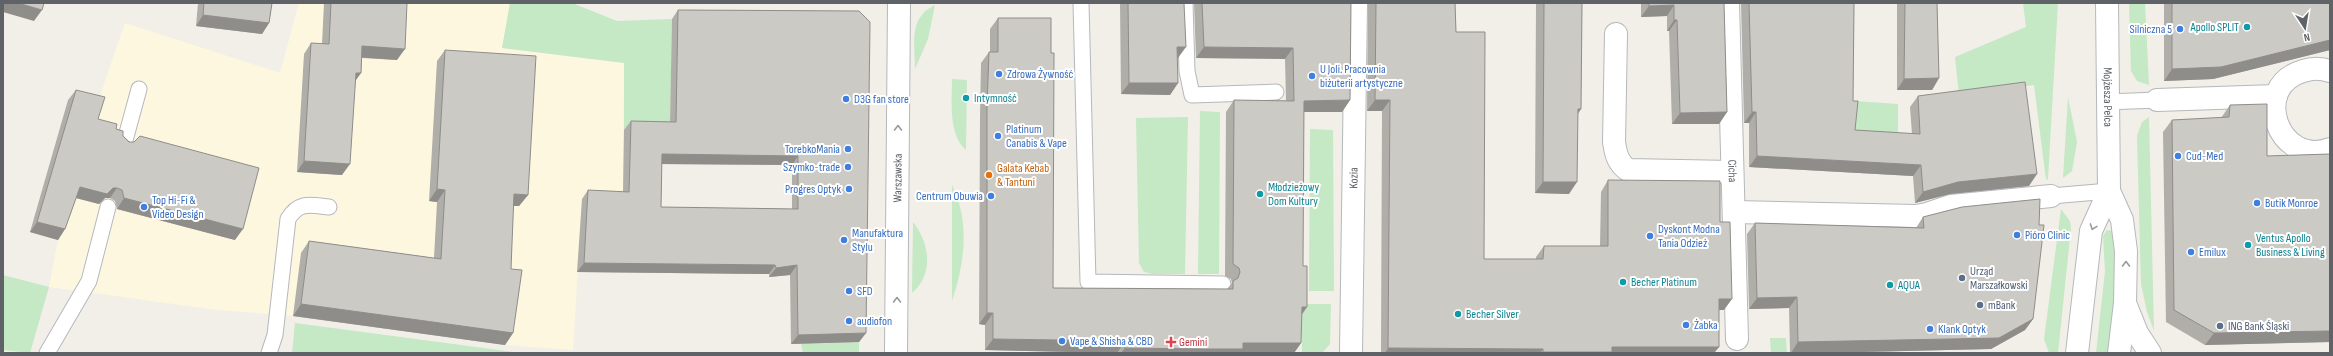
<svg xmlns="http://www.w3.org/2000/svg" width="2333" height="356" font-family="'Sofia Sans Condensed',sans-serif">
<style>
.commercial{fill:#fef7e0}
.green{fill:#c5e8c5}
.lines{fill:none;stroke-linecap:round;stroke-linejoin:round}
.lane-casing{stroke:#b5b8bc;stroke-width:17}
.street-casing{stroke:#b5b8bc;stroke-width:24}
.secondary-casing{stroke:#b6babf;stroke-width:24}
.lane{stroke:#fff;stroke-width:15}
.street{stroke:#fff;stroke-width:22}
.secondary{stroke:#fff;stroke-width:22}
.wall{fill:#afaea9;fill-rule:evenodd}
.shaded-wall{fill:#8f8d8a}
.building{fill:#cccac5;stroke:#8f8d8a;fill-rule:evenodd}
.oneway{stroke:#979a9d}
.culture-dot{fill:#0f9aa8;stroke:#fff;stroke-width:1.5}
.shop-dot{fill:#3f7fe0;stroke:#fff;stroke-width:1.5}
.food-dot{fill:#e8710a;stroke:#fff;stroke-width:1.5}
.service-dot{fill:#5c6f8a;stroke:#fff;stroke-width:1.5}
.health-dot{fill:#e0444e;stroke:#fff;stroke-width:1.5}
.labels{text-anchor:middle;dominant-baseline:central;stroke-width:4;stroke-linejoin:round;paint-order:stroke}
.culture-label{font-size:12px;fill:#0d838f;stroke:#fff;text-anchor:start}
.shop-label{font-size:12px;fill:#366cbe;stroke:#fff;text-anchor:start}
.street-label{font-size:12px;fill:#5f6368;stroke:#fff}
.food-label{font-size:12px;fill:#c56008;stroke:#fff;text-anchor:start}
.service-label{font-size:12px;fill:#4e5e75;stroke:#fff;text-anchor:start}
.health-label{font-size:12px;fill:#be3a42;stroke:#fff;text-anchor:start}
</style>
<rect width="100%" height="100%" fill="#f1efe8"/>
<!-- commercial -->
<path class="commercial" d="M299 3H510L502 48 624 63 623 201 582 200 573 350 505 345 293 316 218 310 49 287 58 240 72 197 103 87 125 23 280 73Z"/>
<!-- green -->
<path class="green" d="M510 3H572L617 21 672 19 670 131 624 130V63L502 48Z
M2023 3H2058L2048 179 2046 180 2034 85 1959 95 1955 57 2026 27Z
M2129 3H2145L2149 85 2137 81 2131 71Z
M935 5 928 39 915 69C915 43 908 18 935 5Z
M952 79 967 80 966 150C948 135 952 100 952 79Z
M2068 97 2077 142 2072 171 2063 178Z
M1855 101 1898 104V144L1847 141Z
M1200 111 1220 112 1219 274H1198Z
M1188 117 1185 274H1152L1144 272 1139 263 1136 118Z
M2149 117 2154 331 2147 312 2141 284 2137 136 2142 122Z
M1310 129 1333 130 1334 291H1309Z
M952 185C970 222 965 262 952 301Z
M2061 209 2070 221 2071 228 2058 353H2049L2044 339Z
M913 222C930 243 934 275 912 293Z
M2107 230 2113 231C2122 264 2112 318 2108 353H2096L2105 271 2103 236Z
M3 275 49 287 30 353 3 350Z
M1302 304H1331L1330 344 1322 353H1302Z
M295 323 521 353H292Z
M1770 338H1786L1787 353H1771Z
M859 342V353H803L801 344Z"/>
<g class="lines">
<defs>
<path id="lane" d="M1081 3 1088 282 1223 284
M1185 3 1187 71 1192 95 1276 92
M2107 102 2157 100
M124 144 139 89
M2051 196 2109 191
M47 353 89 281 108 207
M269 353 275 335 288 219C299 201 310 205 329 207"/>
<g id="street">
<path id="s1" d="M1728 3 1737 339"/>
<path id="s2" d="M2107 3 2109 191 2122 220 2126 251 2125 303 2119 353"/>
<path d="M1616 34 1614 142C1616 155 1618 163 1628 170L1732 172"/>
<path d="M2330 71C2321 68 2312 68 2303 71 2249 87 2279 168 2330 149"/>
<path d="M2157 100 2276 96"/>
<path d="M1734 212 1916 216 1927 214 1951 206 2051 196"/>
<path id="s3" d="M896 353 899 3"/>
<path id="s4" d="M1351 353 1356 3"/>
<path d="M2077 353 2091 231 2109 191"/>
</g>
<path id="secondary" d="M2125 303 2137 333 2150 353"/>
</defs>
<!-- lane casing -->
<use href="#lane" class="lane-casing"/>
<!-- street casing -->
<use href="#street" class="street-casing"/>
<!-- secondary casing -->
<use href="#secondary" class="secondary-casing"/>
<!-- lane -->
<use href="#lane" class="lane"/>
<!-- street -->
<use href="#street" class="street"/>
<!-- secondary -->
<use href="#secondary" class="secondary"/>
</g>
<!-- wall -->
<path class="wall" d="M198 3H272L269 23 262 34 196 26Z
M324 3H407L397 60 362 58 361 73 355 81 342 175 297 172 304 54 311 43 322 44Z
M1120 3H1184L1177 58 1178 83 1170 95 1121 94Z
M1194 3H1351L1350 100 1342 112H1304L1301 343 1294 353H1117L985 350V325L979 324 980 117 981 63 989 52H990V29L998 18 1051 53 1053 288 1227 289 1232 283 1231 279 1225 276 1226 112 1234 100 1286 101 1285 59 1196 58Z
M1368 3H1455L1456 32 1484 259H1536V257L1544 246H1600L1601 192 1608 180 1720 222 1724 310H1719V347L1714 353H1381L1382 111H1367Z
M1536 3H1582L1581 109 1578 114 1569 194 1535 193Z
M1641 3H1724L1727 112 1719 124H1672L1669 31H1667V16L1641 17Z
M1741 3H1854L1853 101 1855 130 1912 134 1910 107 1918 96 2029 186 1950 194 1915 203 1913 176 1749 167V123H1744Z
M1897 3H1937L1939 78 1932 90H1897Z
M2164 3H2330V50L2213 79 2164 81Z
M678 10 859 11 866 333 859 342 791 344 790 275 769 277V274L577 272 582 199 588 190 623 192 624 130 631 121 670 122 672 19ZM662 164 792 165V209L661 207Z
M445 50 528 195 519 206H513L511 269 513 333 505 345 293 316 301 253 309 241 434 258 437 202 429 201 437 61Z
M76 90 98 119 116 129 235 240 117 209 115 201 110 198H105L99 204 76 198 65 229 58 240 30 232 68 100Z
M2230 105 2267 156 2330 154V342L2205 345 2166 322 2163 132 2172 120 2221 118Z
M1923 217 2033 319 2025 330 1991 349 1819 353H1790L1789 308 1749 309 1747 234 1755 223 1916 228Z"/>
<!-- shaded-wall -->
<path class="shaded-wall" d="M3 3H18L42 10 34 21 3 12Z
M1674 5 1667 16 1641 17 1649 6Z
M203 15 269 23 262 34 196 26Z
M1674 20H1677L1669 31H1667Z
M2330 40V50L2213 79 2164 81 2172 69Z
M362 46 405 49 397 60 355 57Z
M1177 47H1186L1178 58H1169Z
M1204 47 1293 48 1285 59 1196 58Z
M356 73H361L353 84Z
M1939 78 1932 90H1897L1904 79Z
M1129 83H1178L1170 95 1121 94Z
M1350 100 1342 112H1296L1304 101Z
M1375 100H1390L1382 111H1367Z
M1578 109H1581L1573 120Z
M1727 112 1719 124H1672L1680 113Z
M1752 112H1756L1749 123H1744Z
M662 154 798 156 792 165 656 164Z
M1757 156 1921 165 1913 176 1749 167Z
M304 161 350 164 342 175 297 172Z
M2037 174 2029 186 1950 194 1915 203 1923 192 1958 182Z
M1543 182H1577L1569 194 1535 193Z
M80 187 113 188H117L110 198H105L99 204 72 197Z
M437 189 445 190 437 202 429 201Z
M514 194 528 195 519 206H506Z
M124 198 243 229 235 240 117 209Z
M37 222 65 229 58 240 30 232Z
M584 263 775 265 769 274 577 272Z
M797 265 790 275 769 277 776 268Z
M1797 297 1789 308 1749 309 1757 298Z
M1719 299H1732L1724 310H1711Z
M301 304 513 333 505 345 293 316Z
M1302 307H1307L1299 319Z
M987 313H993L985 325 979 324Z
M2033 319 2025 330 1991 349 1819 353H1791L1798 342Z
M2330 331V342L2205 345 2214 333Z
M866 333 859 342 791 344 798 335Z
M993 339 1125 341 1117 353 985 350Z
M1243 343H1301L1294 353H1121L1125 348Z
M1612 347H1719L1714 353H1542L1543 352Z
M1388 348 1543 349 1540 353H1385Z"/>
<!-- building -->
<path class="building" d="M18 3H44L42 10Z
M204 3H272L269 23 203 15Z
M331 3H407L405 49 362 46 361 73H356L350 164 304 161 311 43 329 44Z
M1128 3H1184L1186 47H1177L1178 83H1129Z
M1202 3H1351L1350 100 1304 101 1303 266H1307V307H1302L1301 343H1243V349H1203L1125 348V341L993 339V313H987V106L989 52H998V18H1051V53H1054L1053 288 1233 289V281L1238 278 1240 272 1239 268 1233 264 1234 100 1294 101 1293 48 1204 47Z
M1376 3H1455L1456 32H1485L1484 259H1543L1544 246H1608V180L1720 181V222H1730L1732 299H1719V347H1612V352H1543V349L1388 348 1390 100H1375Z
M1544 3H1582L1581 109H1578L1577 182H1543Z
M1649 3H1724L1727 112 1680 113 1677 20H1674V5L1649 6Z
M1749 3H1854L1853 101H1858L1855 130 1920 134 1918 96 2025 82 2037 174 1958 182 1923 192 1921 165 1757 156 1756 112H1752Z
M1905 3H1937L1939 78 1904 79Z
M2172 3H2330V40L2221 67 2172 69Z
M678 10 859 11 870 22 866 333 798 335 797 265 776 268 775 265 584 263 588 190 629 192 631 121 676 122ZM662 154 798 156V209L661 207Z
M445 50 536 56 528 195 514 194 511 269 522 270 513 333 301 304 309 241 441 259 445 190 437 189Z
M76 90 105 97 98 119 117 124 116 129 123 131V136L129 142H134L140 136 259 168 243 229 124 198 122 190 117 188H113L107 194 80 187 65 229 37 222Z
M2267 104V156L2330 154V331L2214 333 2174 310 2172 120 2229 117 2230 105Z
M2040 199 2039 225H2044L2033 319 1999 338 1798 342 1797 297 1757 298 1755 223 1924 228 1923 217 1962 207Z"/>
<!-- one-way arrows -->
<defs><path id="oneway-chevron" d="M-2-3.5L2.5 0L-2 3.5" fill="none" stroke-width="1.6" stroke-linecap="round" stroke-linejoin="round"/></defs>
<g class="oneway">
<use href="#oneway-chevron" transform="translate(898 128) rotate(-89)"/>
<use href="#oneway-chevron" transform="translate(2093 227) rotate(110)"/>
<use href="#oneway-chevron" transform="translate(2126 264) rotate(-90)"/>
<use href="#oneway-chevron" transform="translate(897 300) rotate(-90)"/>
</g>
<!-- markers -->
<g class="culture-dot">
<circle cx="2247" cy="27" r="4"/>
<circle cx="966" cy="98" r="4"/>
<circle cx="1260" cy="194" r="4"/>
<circle cx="2248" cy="245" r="4"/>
<circle cx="1623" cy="282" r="4"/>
<circle cx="1890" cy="285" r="4"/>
<circle cx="1458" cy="314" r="4"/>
</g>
<g class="shop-dot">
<circle cx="2180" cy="29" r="4"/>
<circle cx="999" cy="74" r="4"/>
<circle cx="1312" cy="76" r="4"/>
<circle cx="846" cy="99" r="4"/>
<circle cx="998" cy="136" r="4"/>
<circle cx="848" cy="149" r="4"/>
<circle cx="2178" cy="156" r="4"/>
<circle cx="848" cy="167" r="4"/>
<circle cx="849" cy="189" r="4"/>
<circle cx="991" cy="196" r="4"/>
<circle cx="2257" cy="203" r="4"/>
<circle cx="144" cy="207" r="4"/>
<circle cx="2017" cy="235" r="4"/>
<circle cx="1650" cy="236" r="4"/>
<circle cx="844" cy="240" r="4"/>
<circle cx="2191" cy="252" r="4"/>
<circle cx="849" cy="291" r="4"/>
<circle cx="849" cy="321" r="4"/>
<circle cx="1686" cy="325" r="4"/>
<circle cx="1930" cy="329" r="4"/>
<circle cx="1062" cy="341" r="4"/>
</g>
<circle class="food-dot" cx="989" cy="175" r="4"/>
<g class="service-dot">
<circle cx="1962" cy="278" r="4"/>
<circle cx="1980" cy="305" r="4"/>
<circle cx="2220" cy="326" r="4"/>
</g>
<path class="health-dot" d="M1169 336h4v4h4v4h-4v4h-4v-4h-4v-4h4z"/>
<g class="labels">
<!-- culture labels -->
<g class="culture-label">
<text x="2239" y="27" text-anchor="end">Apollo SPLIT</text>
<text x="974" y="98">Intymność</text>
<text x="1268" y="187">Młodzieżowy<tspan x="1268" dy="14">Dom Kultury</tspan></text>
<text x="2256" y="238">Ventus Apollo<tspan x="2256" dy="14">Business &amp; Living</tspan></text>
<text x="1631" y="282">Becher Platinum</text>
<text x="1898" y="285">AQUA</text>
<text x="1466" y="314">Becher Silver</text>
</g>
<!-- shop labels -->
<g class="shop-label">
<text x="2172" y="29" text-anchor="end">Silniczna 5</text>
<text x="1320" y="69">U Joli. Pracownia<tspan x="1320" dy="14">biżuterii artystyczne</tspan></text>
<text x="1007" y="74">Zdrowa Żywność</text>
<text x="854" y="99">D3G fan store</text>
<text x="1006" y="129">Platinum<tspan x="1006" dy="14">Canabis &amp; Vape</tspan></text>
<text x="840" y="149" text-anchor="end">TorebkoMania</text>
<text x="2186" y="156">Cud-Med</text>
<text x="840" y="167" text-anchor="end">Szymko-trade</text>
<text x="841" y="189" text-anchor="end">Progres Optyk</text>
<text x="983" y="196" text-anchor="end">Centrum Obuwia</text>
<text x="152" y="200">Top Hi-Fi &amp;<tspan x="152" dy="14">Video Design</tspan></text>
<text x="2265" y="203">Butik Monroe</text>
<text x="1658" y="229">Dyskont Modna<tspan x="1658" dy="14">Tania Odzież</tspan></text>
<text x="852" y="233">Manufaktura<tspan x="852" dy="14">Stylu</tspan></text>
<text x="2025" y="235">Pióro Clinic</text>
<text x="2199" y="252">Emilux</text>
<text x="857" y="291">SFD</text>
<text x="857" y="321">audiofon</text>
<text x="1694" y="325">Żabka</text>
<text x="1938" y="329">Klank Optyk</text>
<text x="1070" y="341">Vape &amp; Shisha &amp; CBD</text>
</g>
<!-- street labels -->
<g class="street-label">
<text stroke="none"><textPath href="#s2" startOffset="94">Mojżesza Pelca</textPath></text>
<text stroke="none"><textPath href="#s1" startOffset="168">Cicha</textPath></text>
<text stroke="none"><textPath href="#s3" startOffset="175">Warszawska</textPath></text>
<text stroke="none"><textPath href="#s4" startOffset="175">Kozia</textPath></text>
</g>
<!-- food labels -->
<g class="food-label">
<text x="997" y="168">Galata Kebab<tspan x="997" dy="14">&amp; Tantuni</tspan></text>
</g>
<!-- service labels -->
<g class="service-label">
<text x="1970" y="271">Urząd<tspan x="1970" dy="14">Marszałkowski</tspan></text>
<text x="1988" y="305">mBank</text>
<text x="2228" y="326">ING Bank Śląski</text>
</g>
<!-- health labels -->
<g class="health-label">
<text x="1179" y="342">Gemini</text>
</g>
</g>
<!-- border -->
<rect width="2333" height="356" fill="none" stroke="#5f6368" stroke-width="8"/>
<!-- north arrow -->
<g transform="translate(2305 28) rotate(168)" stroke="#ffffff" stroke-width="3" paint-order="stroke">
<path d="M0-3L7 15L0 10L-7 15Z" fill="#5f6368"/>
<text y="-6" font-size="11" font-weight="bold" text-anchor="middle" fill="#5f6368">N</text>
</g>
</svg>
